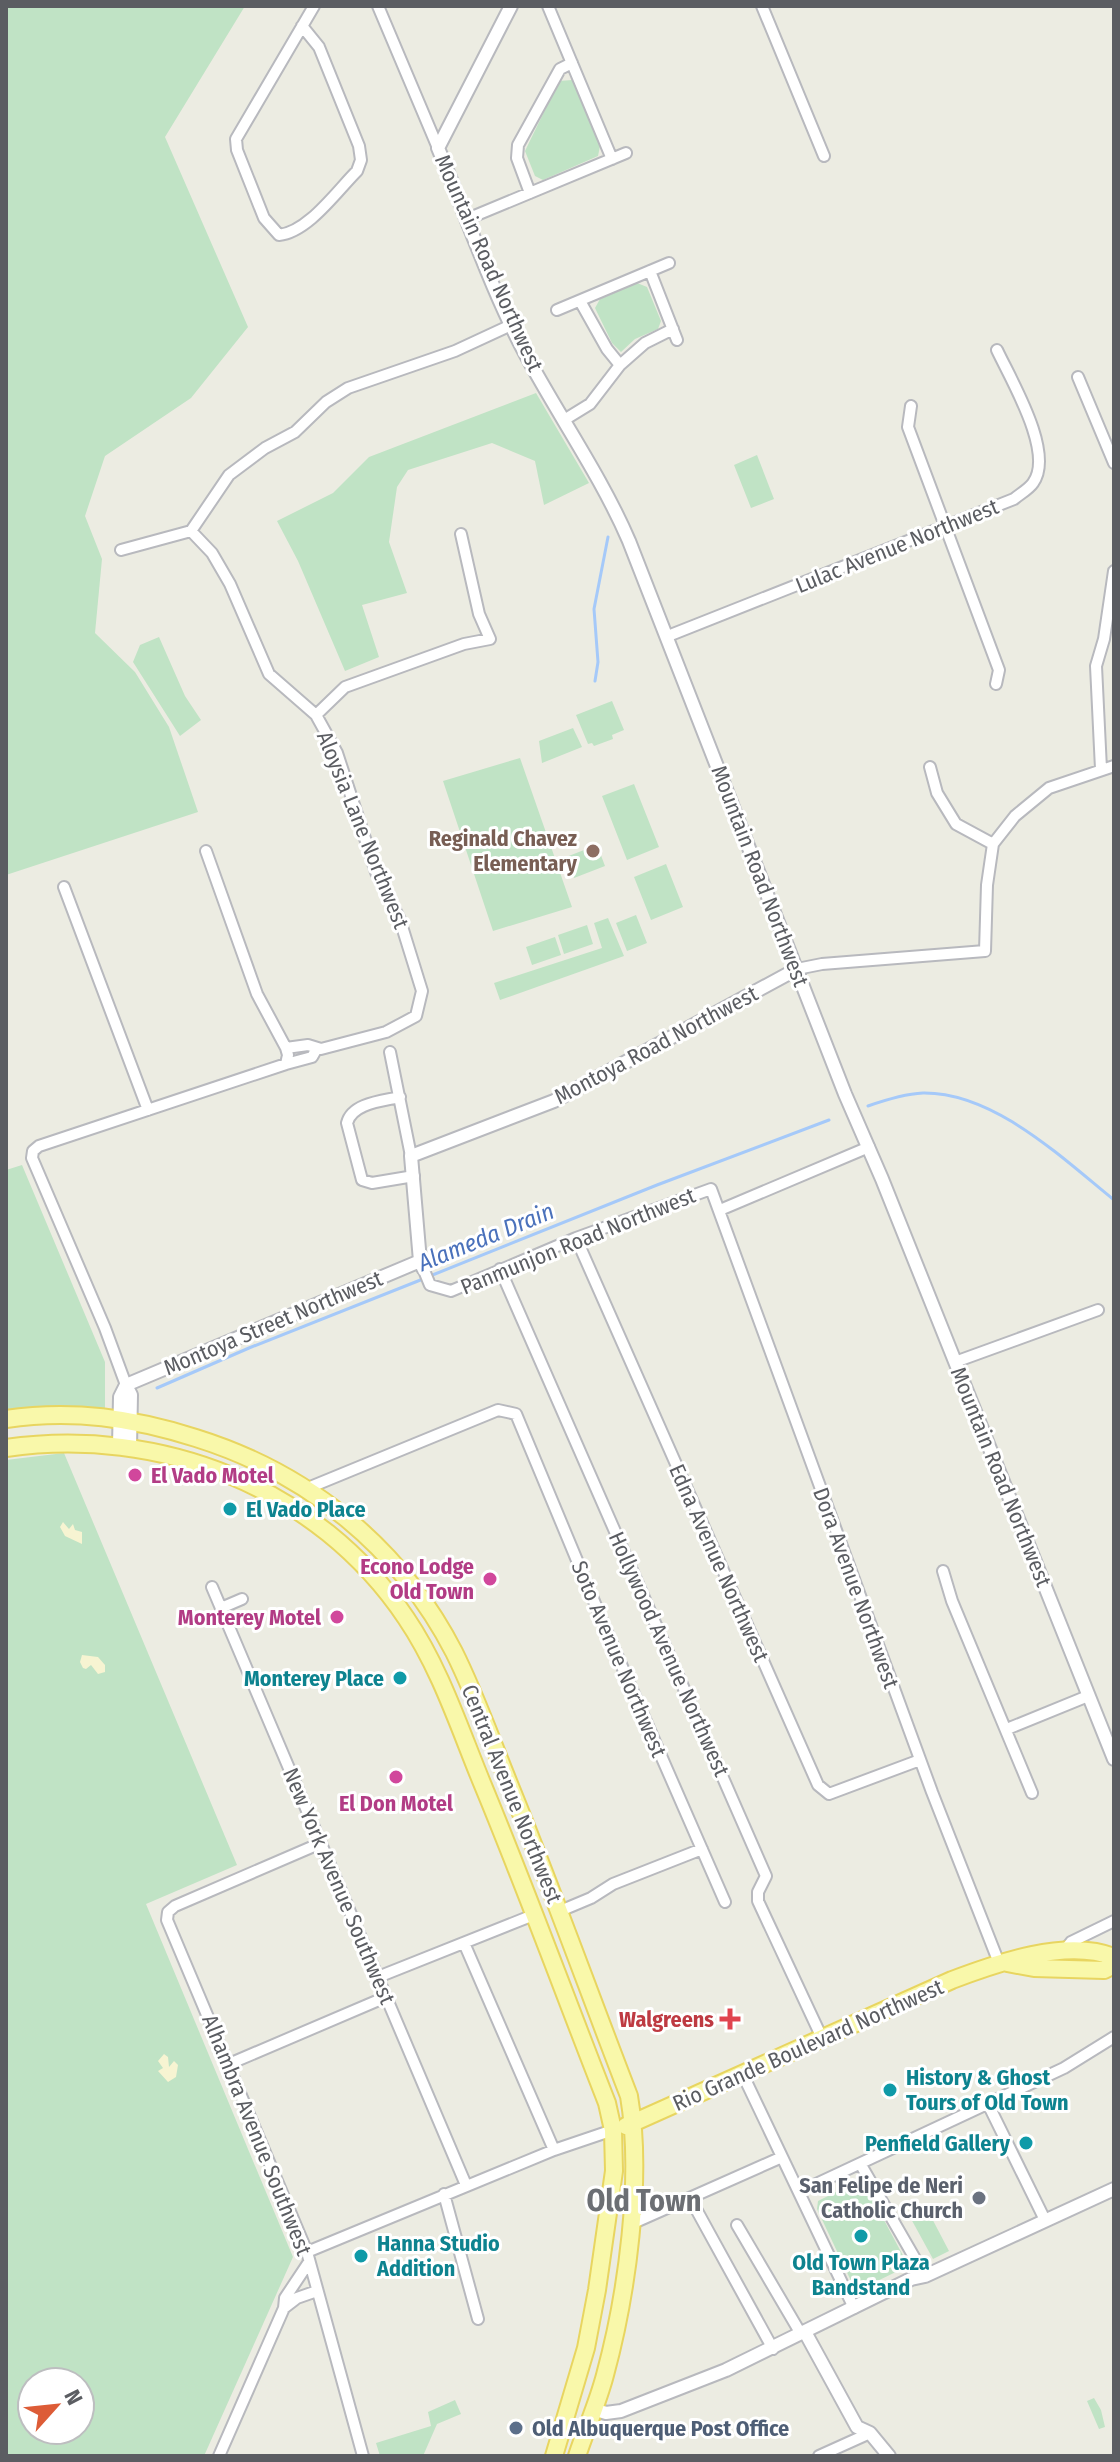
<svg xmlns="http://www.w3.org/2000/svg" width="1120" height="2462" font-family="'Fira Sans Condensed',sans-serif">
<style>
.green{fill:#c0e3c5;fill-rule:evenodd}
.sand{fill:#f7f4d2}
.lines{fill:none;stroke-linecap:round;stroke-linejoin:round}
.stream{stroke:#a5c9f9;stroke-width:3}
.minor-casing{stroke:#b8b9be;stroke-width:14}
.tertiary-casing{stroke:#b8b9be;stroke-width:16}
.primary-casing{stroke:#e8d560;stroke-width:20}
.minor{stroke:#fff;stroke-width:10}
.tertiary{stroke:#fff;stroke-width:12}
.primary{stroke:#f9f8aa;stroke-width:16}
.education-dot{fill:#8d6e63;stroke:#fff;stroke-width:3}
.hotel-dot{fill:#d1479c;stroke:#fff;stroke-width:3}
.culture-dot{fill:#0f9aa8;stroke:#fff;stroke-width:3}
.health-dot{fill:#e0444e;stroke:#fff;stroke-width:3}
.worship-dot{fill:#6b7280;stroke:#fff;stroke-width:3}
.service-dot{fill:#5c6f8a;stroke:#fff;stroke-width:3}
.labels{text-anchor:middle;dominant-baseline:central;stroke-width:6;stroke-linejoin:round;paint-order:stroke}
.street-label{font-size:22px;fill:#5b5d62;stroke:#fff}
.education-label{font-size:22px;font-weight:bold;fill:#785e54;stroke:#fff;text-anchor:end}
.hotel-label{font-size:22px;font-weight:bold;fill:#b23c85;stroke:#fff;text-anchor:end}
.culture-label{font-size:22px;font-weight:bold;fill:#0d838f;stroke:#fff;text-anchor:start}
.health-label{font-size:22px;font-weight:bold;fill:#be3a42;stroke:#fff;text-anchor:end}
.worship-label{font-size:22px;font-weight:bold;fill:#5b616d;stroke:#fff;text-anchor:end}
.service-label{font-size:22px;font-weight:bold;fill:#4e5e75;stroke:#fff;text-anchor:start}
.water-label{font-size:24px;font-style:italic;fill:#4a71bb;stroke:#fff}
.district-label{font-size:30px;font-weight:bold;fill:#6c6f74;stroke:#fff}
</style>
<rect width="100%" height="100%" fill="#ecece2"/>
<!-- green -->
<path class="green" d="M6 6H245L165 137 248 327 191 398 105 456 85 516 102 559 95 633 135 672 169 727 198 812 6 875Z
M572 80 600 146 598 156 543 180 535 176 525 151 559 81Z
M637 283 647 287 661 321 658 329 635 339 621 352 612 343 595 308 600 299Z
M536 393 589 483 544 505 535 461 492 443 408 470 397 487 389 542 407 593 362 605 379 657 345 671 298 561 277 521 333 493 369 457Z
M757 455 774 499 751 508 734 465Z
M159 637 185 696 201 720 180 736 133 662 140 645Z
M612 701 624 730 612 735 613 739 594 746 592 743 588 744 576 715Z
M573 728 582 747 542 763 539 741Z
M520 758 572 907 493 931 443 781Z
M634 784 659 847 627 860 602 796Z
M597 845 605 866 574 878 566 857Z
M666 864 683 907 651 920 634 877Z
M636 915 647 943 627 951 616 923Z
M608 918 624 956 500 1000 494 983 602 948 594 923Z
M587 925 593 944 564 954 558 935Z
M555 937 561 955 532 965 526 947Z
M22 1165 105 1362V1408L70 1406 6 1410V1170Z
M64 1453 237 1865 146 1904 293 2257 204 2456H6V1460ZM32 2382H80V2430H32Z
M862 2179 907 2263 904 2268 865 2287 852 2283 817 2209 818 2201Z
M926 2207 949 2251 933 2259 910 2217Z
M1094 2398 1101 2410 1105 2427 1099 2429 1087 2401Z
M455 2400 461 2414 437 2424 423 2456H380L376 2443 431 2426 428 2412Z"/>
<!-- sand -->
<path class="sand" d="M63 1522 69 1529 73 1524 75 1530 82 1532V1544L65 1536 60 1527Z
M82 1655 98 1657 105 1665V1672L98 1674 91 1665 86 1669 83 1668 80 1662Z
M164 2054 168 2057 169 2067 174 2061 178 2065 176 2077 168 2082 158 2071 163 2068 158 2061Z"/>
<g class="lines">
<!-- stream -->
<path class="stream" d="M595 681 598 662 594 609 608 537
M868 1106C885 1100 904 1094 923 1093 994 1092 1062 1158 1114 1200
M430 1276 657 1185 829 1120
M157 1388 249 1348 423 1279"/>
<defs>
<path id="minor" d="M378 6 438 148
M548 6 612 159
M762 6 824 156
M302 26 319 47 359 146 361 160 357 171C336 192 308 232 279 235L264 218 237 150 236 139 314 6
M530 193 517 158 518 145 560 69 572 63
M467 219 626 153
M650 271 677 340
M580 301 607 349 620 365
M557 310 669 263
M1078 377 1114 463
M911 406 908 427 999 670 996 684
M564 420 590 404 620 365 645 343 673 329
M191 531 212 553 230 584 269 674 316 715 337 753 376 872 400 920 422 991 416 1016 386 1032 321 1049 308 1045 286 1048
M121 550 191 531 229 475 265 448 295 432 326 402 348 388 455 351 511 325
M668 636 1014 499C1020 494 1029 489 1033 483 1055 453 1011 380 997 350
M316 715 345 687 464 644 490 639 479 614 461 534
M930 767 937 793 956 824 993 844
M1101 769 1096 666 1104 639 1114 571
M206 851 257 994 286 1048 288 1055 286 1064
M64 887 148 1110
M797 969 822 964 985 951 987 885 993 844 1015 816 1049 788 1114 766
M390 1052 411 1156
M400 1097C383 1101 352 1103 347 1123L362 1180 372 1183 414 1176
M720 1210 869 1147
M576 1238 818 1785 829 1794 920 1760
M423 1268 430 1285 451 1291 576 1238 711 1189 932 1792 999 1963
M500 1269 766 1876 758 1892V1901L822 2038
M955 1362 1098 1310
M126 1385 105 1328 32 1158 33 1151 39 1146 286 1064 312 1057 316 1050
M308 1488 498 1410 516 1414 606 1630 725 1902
M943 1571 952 1601 1032 1793
M212 1587 466 2185
M221 1608 242 1599
M1007 1729 1088 1696
M321 1843 175 1906 168 1912 167 1920 307 2252 363 2456
M560 1911 591 1898 613 1884 702 1849
M464 1943 554 2150
M1063 1952 1071 1942 1114 1921
M378 1977 536 1914
M229 2064 386 1997
M743 2075 854 2308
M988 2104 1045 2220
M861 2165 925 2276
M799 2192 1064 2068 1114 2037
M444 2194 478 2319
M690 2198 773 2349
M631 2224 782 2157
M737 2225 801 2334
M307 2252 554 2150 613 2130
M284 2308 297 2298 317 2291
M219 2456 284 2308 285 2298 309 2262
M819 2456 870 2433"/>
<path id="tertiary" d="M511 6 438 148C467 217 491 290 526 355 560 418 601 476 629 541L845 1094 882 1179 1114 1759
M423 1268 420 1261 411 1156 554 1101 797 969
M126 1385 420 1261
M126 1385 131 1395 130 1447
M119 1446 120 1397 126 1385
M805 2332 857 2427 870 2433 889 2456
M593 2409 606 2413 621 2411 726 2370 911 2279 925 2276 1114 2189"/>
<path id="primary" d="M6 1419C72 1409 133 1418 196 1438 308 1473 400 1547 454 1652 476 1696 493 1745 512 1791 553 1892 590 1995 629 2096 643 2178 627 2294 605 2375 598 2402 586 2429 577 2456
M6 1448C160 1426 318 1487 406 1618 440 1668 459 1727 482 1783 526 1889 565 1996 607 2103L613 2130 614 2171 597 2290 586 2348 554 2456
M1007 1963 1034 1968 1104 1970 1114 1965
M626 2126 952 1980C997 1963 1066 1938 1114 1957"/>
</defs>
<!-- minor casing -->
<use href="#minor" class="minor-casing"/>
<!-- tertiary casing -->
<use href="#tertiary" class="tertiary-casing"/>
<!-- primary casing -->
<use href="#primary" class="primary-casing"/>
<!-- minor -->
<use href="#minor" class="minor"/>
<!-- tertiary -->
<use href="#tertiary" class="tertiary"/>
<!-- primary -->
<use href="#primary" class="primary"/>
</g>
<!-- markers -->
<circle class="education-dot" cx="593" cy="851" r="8"/>
<g class="hotel-dot">
<circle cx="135" cy="1475" r="8"/>
<circle cx="490" cy="1579" r="8"/>
<circle cx="337" cy="1617" r="8"/>
<circle cx="396" cy="1777" r="8"/>
</g>
<g class="culture-dot">
<circle cx="230" cy="1509" r="8"/>
<circle cx="400" cy="1678" r="8"/>
<circle cx="890" cy="2090" r="8"/>
<circle cx="1026" cy="2143" r="8"/>
<circle cx="861" cy="2236" r="8"/>
<circle cx="361" cy="2256" r="8"/>
</g>
<path class="health-dot" d="M726 2007h8v8h8v8h-8v8h-8v-8h-8v-8h8z"/>
<circle class="worship-dot" cx="979" cy="2198" r="8"/>
<circle class="service-dot" cx="516" cy="2428" r="8"/>
<g class="labels">
<!-- street labels -->
<g class="street-label">
<text transform="translate(489 263) rotate(66)">Mountain Road Northwest</text>
<text transform="translate(897 546) rotate(-22)">Lulac Avenue Northwest</text>
<text transform="translate(363 830) rotate(68)">Aloysia Lane Northwest</text>
<text transform="translate(760 876) rotate(69)">Mountain Road Northwest</text>
<text transform="translate(656 1045) rotate(-28)">Montoya Road Northwest</text>
<text transform="translate(578 1241) rotate(-22)">Panmunjon Road Northwest</text>
<text transform="translate(273 1323) rotate(-23)">Montoya Street Northwest</text>
<text transform="translate(1001 1477) rotate(68)">Mountain Road Northwest</text>
<text transform="translate(719 1563) rotate(66)">Edna Avenue Northwest</text>
<text transform="translate(856 1588) rotate(70)">Dora Avenue Northwest</text>
<text transform="translate(669 1654) rotate(66)">Hollywood Avenue Northwest</text>
<text transform="translate(619 1659) rotate(67)">Soto Avenue Northwest</text>
<text transform="translate(512 1794) rotate(68)">Central Avenue Northwest</text>
<text transform="translate(339 1886) rotate(67)">New York Avenue Southwest</text>
<text transform="translate(808 2045) rotate(-24)">Rio Grande Boulevard Northwest</text>
<text transform="translate(257 2135) rotate(68)">Alhambra Avenue Southwest</text>
</g>
<!-- education labels -->
<g class="education-label">
<text x="577" y="838">Reginald Chavez<tspan x="577" dy="25">Elementary</tspan></text>
</g>
<!-- hotel labels -->
<g class="hotel-label">
<text x="151" y="1475" text-anchor="start">El Vado Motel</text>
<text x="474" y="1566">Econo Lodge<tspan x="474" dy="25">Old Town</tspan></text>
<text x="321" y="1617">Monterey Motel</text>
<text x="396" y="1803" text-anchor="middle">El Don Motel</text>
</g>
<!-- culture labels -->
<g class="culture-label">
<text x="246" y="1509">El Vado Place</text>
<text x="384" y="1678" text-anchor="end">Monterey Place</text>
<text x="906" y="2077">History &amp; Ghost<tspan x="906" dy="25">Tours of Old Town</tspan></text>
<text x="1010" y="2143" text-anchor="end">Penfield Gallery</text>
<text x="377" y="2243">Hanna Studio<tspan x="377" dy="25">Addition</tspan></text>
<text x="861" y="2262" text-anchor="middle">Old Town Plaza<tspan x="861" dy="25">Bandstand</tspan></text>
</g>
<!-- health labels -->
<g class="health-label">
<text x="714" y="2019">Walgreens</text>
</g>
<!-- worship labels -->
<g class="worship-label">
<text x="963" y="2185">San Felipe de Neri<tspan x="963" dy="25">Catholic Church</tspan></text>
</g>
<!-- service labels -->
<g class="service-label">
<text x="532" y="2428">Old Albuquerque Post Office</text>
</g>
<!-- water labels -->
<g class="water-label">
<text transform="translate(486 1237) rotate(-22)">Alameda Drain</text>
</g>
<!-- district labels -->
<g class="district-label">
<text x="644" y="2201">Old Town</text>
</g>
</g>
<!-- border -->
<rect width="1120" height="2462" fill="none" stroke="#5b5d62" stroke-width="16"/>
<!-- north arrow -->
<g transform="translate(56 2406) rotate(63)"><circle r="38" fill="#ffffff" stroke="#bdbec0" stroke-width="2"/>
<path d="M0-6L14 30L0 20L-14 30Z" fill="#dd5c37"/>
<text y="-12" font-size="22" font-weight="bold" text-anchor="middle" fill="#5b5d62">N</text>
</g>
</svg>
